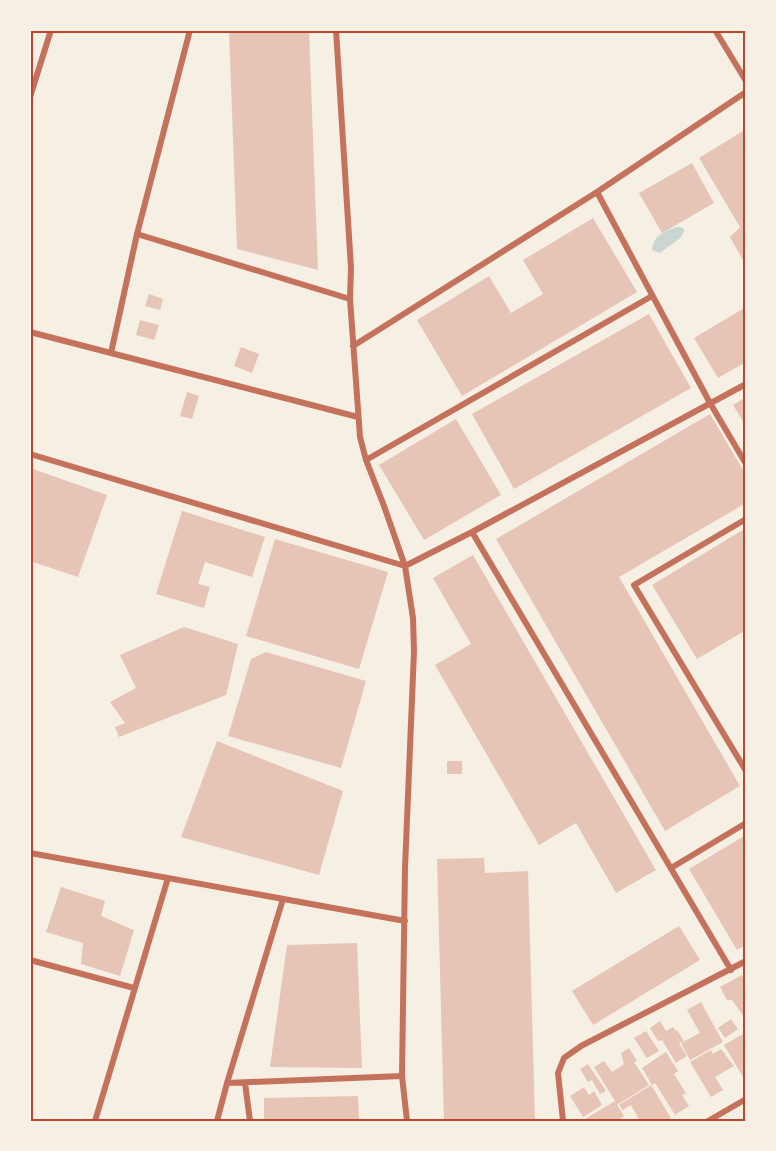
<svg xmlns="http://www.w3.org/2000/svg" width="776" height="1151" font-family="Inter,sans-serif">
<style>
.water{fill:#c9d6d2}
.building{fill:#e6c5b7}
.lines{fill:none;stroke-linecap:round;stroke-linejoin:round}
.minor{stroke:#c5725c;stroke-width:6}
.neatline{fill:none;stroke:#b5482f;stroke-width:2}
</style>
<rect width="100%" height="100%" fill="#f6efe4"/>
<!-- water -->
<path class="water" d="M677 227H681L685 230 680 238 660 253 652 250C653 236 664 231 677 227Z"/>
<!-- building -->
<path class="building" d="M229 30H309L318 270 237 249Z
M743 131 746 136V266L730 237 740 227 699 158Z
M692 163 714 203 662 233 639 193Z
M593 218 637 292 462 396 417 320 489 276 511 313 543 294 523 260Z
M149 294 163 299 160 310 145 306Z
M746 307V362L718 378 694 338Z
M649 314 691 388 514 489 472 414Z
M140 320 159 325 154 340 136 335Z
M241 347 259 354 252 373 234 366Z
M187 392 199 396 192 419 180 416Z
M746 397V426L733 405Z
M710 414 746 475V503L619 577 740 786 665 831 496 539Z
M456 419 501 495 424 540 379 465Z
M30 468 107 495 78 577 30 561Z
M182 511 265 537 252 577 205 562 198 584 210 587 204 608 156 594Z
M746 528V630L697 659 652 585Z
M275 539 388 572 359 669 246 636Z
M473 555 656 870 616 893 576 823 539 845 435 665 471 644 433 578Z
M184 627 238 644 226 695 119 737 115 727 125 723 110 702 136 688 120 655Z
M266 652 366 681 341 768 228 736 251 659Z
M217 741 343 791 319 875 181 837Z
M447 761H462V774H447Z
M746 835V945L737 950 689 869Z
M484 858 485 873 528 871 535 1121H444L437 859Z
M61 887 105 901 101 916 134 930 120 976 81 964 83 943 46 932Z
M679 926 700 960 593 1025 572 991Z
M357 943 362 1068 270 1067 287 945Z
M742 975 746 983V988L744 989 746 993V1020L732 1000H727L720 987Z
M701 1002 723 1042 690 1060 681 1043 700 1033 687 1010Z
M731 1019 738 1029 725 1038 718 1028Z
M660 1021 666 1031 673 1027 676 1031 677 1030 684 1041 679 1043 687 1056 676 1063 662 1040 658 1041 650 1028Z
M646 1031 659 1051 647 1058 634 1038Z
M746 1032V1082L724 1045Z
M629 1048 637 1061 634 1062 649 1085 617 1105 624 1116 617 1121H582L615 1101 594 1067 604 1061 612 1072 624 1064 621 1053Z
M721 1049 734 1066 715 1077 723 1090 711 1097 690 1062 711 1050 713 1054Z
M666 1052 678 1071 674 1074 686 1093 682 1095 689 1106 675 1115 655 1083 652 1085 642 1068Z
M588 1064 606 1091 600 1094 592 1080 588 1082 580 1069Z
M651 1085 671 1118 666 1121H640L631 1105 623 1110 619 1105Z
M584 1087 589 1095 594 1091 602 1105 583 1117 570 1096Z
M358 1096 359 1121H264V1098Z"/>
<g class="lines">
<!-- minor -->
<path class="minor" d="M336 30 351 268 350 299 360 437 366 460 384 506 405 566 413 618 414 651 405 868 402 1076 407 1121
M715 30 746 81
M30 97 51 30
M597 192 710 403 746 464
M137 234 350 299
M30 332 358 417
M353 346 597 192 746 92
M111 353 137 234 190 30
M30 454 405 566 472 532 746 384
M366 460 652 296
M746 519 634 585 746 771
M472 532 731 970
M30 853 405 921
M671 868 746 823
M30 960 134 988
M227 1083 402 1076
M245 1083 250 1121
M95 1121 168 878
M217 1121 227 1083 283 899
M563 1121 558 1073 564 1058 581 1046 746 961
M708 1121 746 1099"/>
</g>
<!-- border -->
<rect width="776" height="1151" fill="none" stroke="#f6efe4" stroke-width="63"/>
<rect x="32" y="32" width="712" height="1088" class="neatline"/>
</svg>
